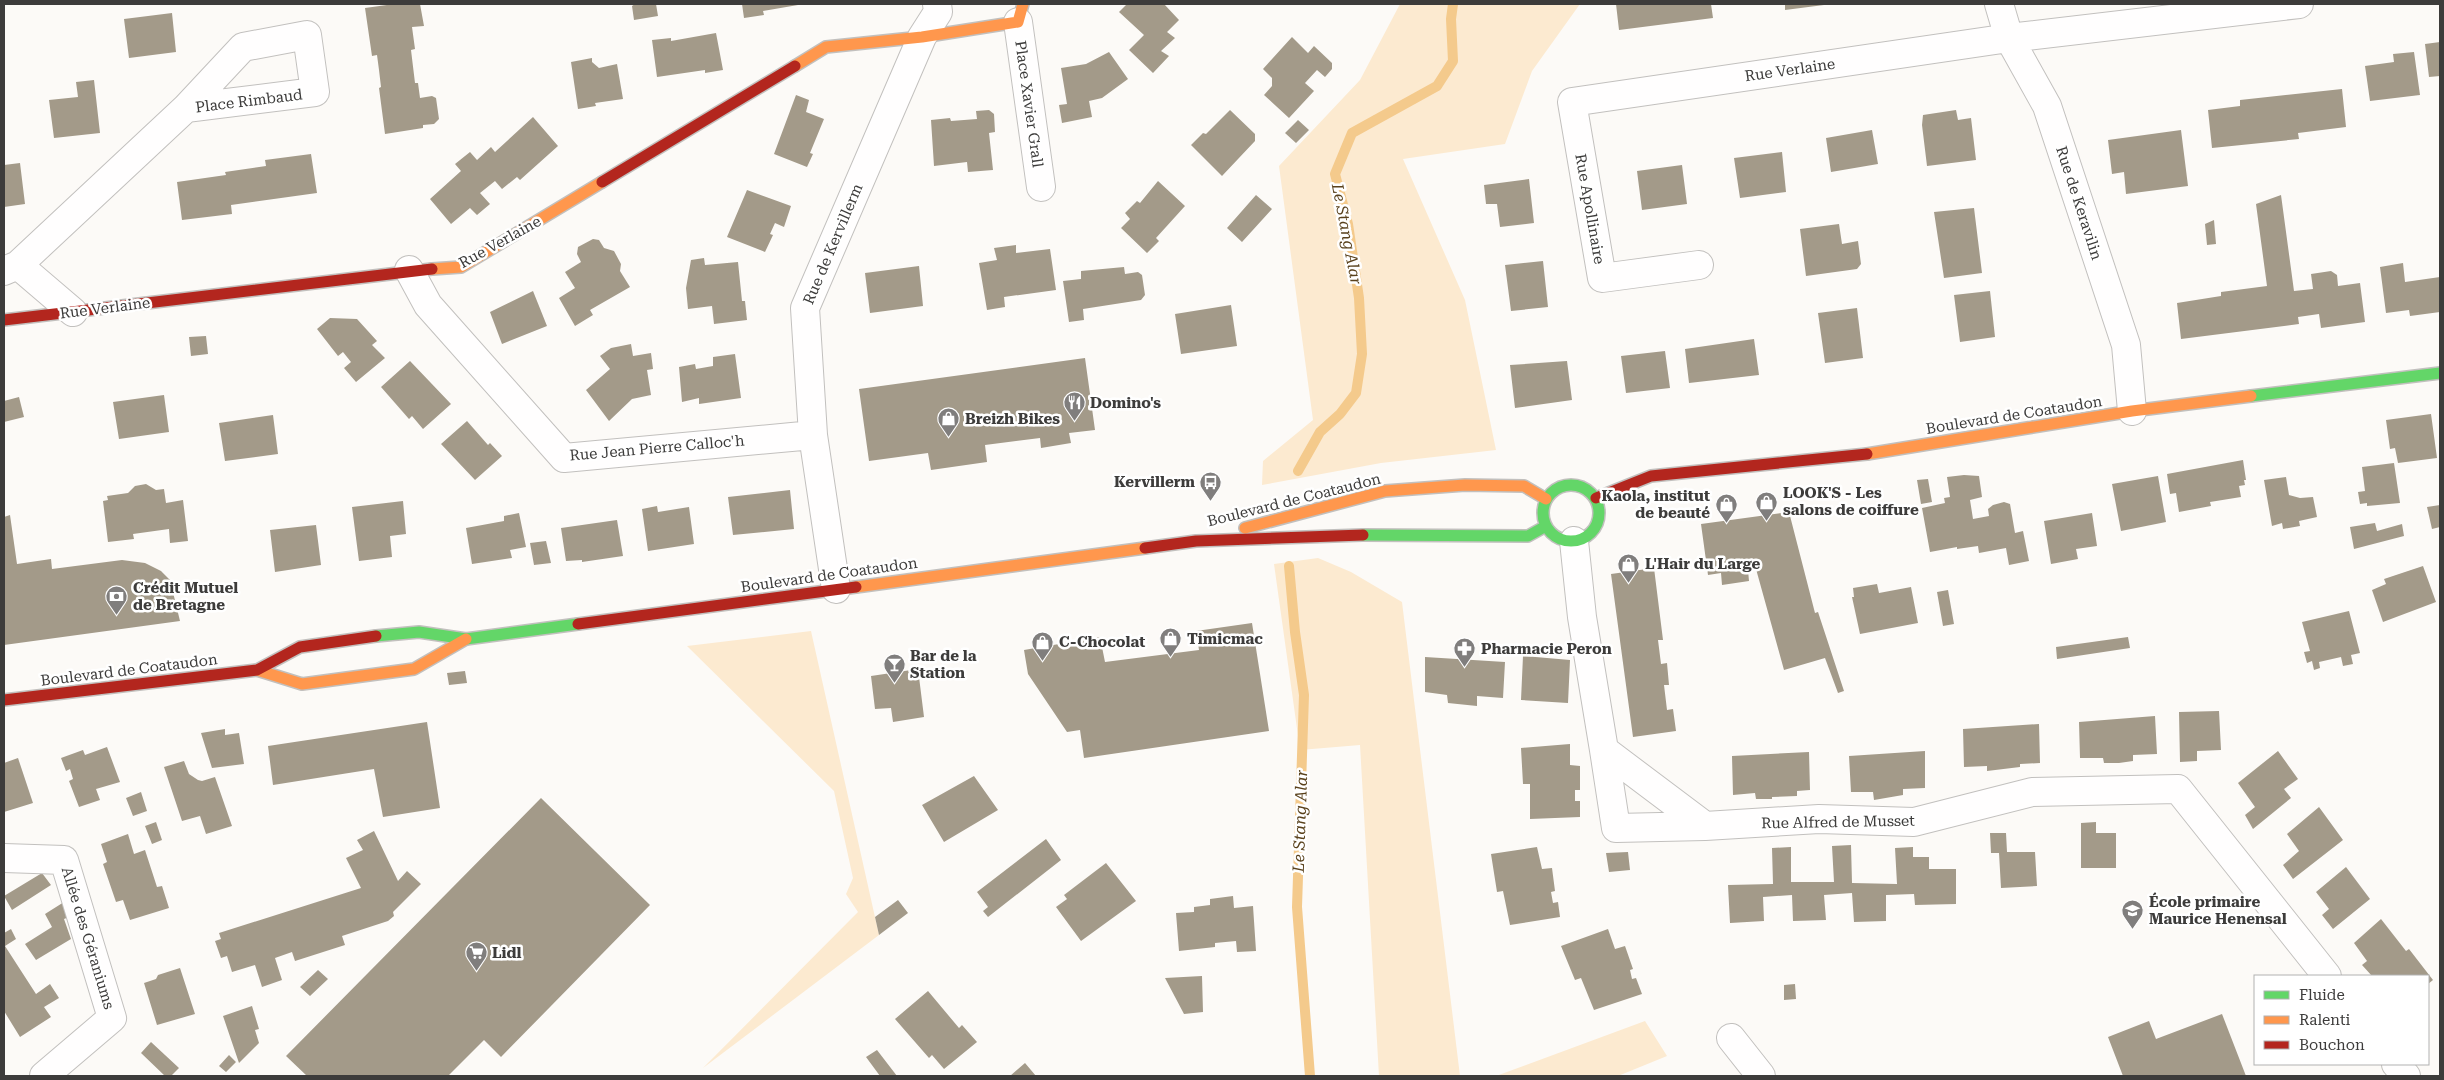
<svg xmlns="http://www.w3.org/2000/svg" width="2444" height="1080" font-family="'Roboto Serif',serif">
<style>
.green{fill:#fcead0}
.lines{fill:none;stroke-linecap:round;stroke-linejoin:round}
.stream{stroke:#f4ca8c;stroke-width:10}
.building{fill:#a39a89}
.street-casing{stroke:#c2c0be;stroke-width:30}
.fast-casing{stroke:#c2c0be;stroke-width:14}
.slow-casing{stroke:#c2c0be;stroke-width:14}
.jam-casing{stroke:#c2c0be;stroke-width:14}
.street{stroke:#fffefe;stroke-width:28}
.fast{stroke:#63d668;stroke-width:11}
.slow{stroke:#ff974d;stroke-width:11}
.jam{stroke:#b3261e;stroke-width:11}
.labels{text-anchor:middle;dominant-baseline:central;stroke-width:5;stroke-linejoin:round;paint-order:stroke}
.street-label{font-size:15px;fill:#3d3c3b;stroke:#fff}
.poi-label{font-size:15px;font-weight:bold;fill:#3d3c3b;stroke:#fff;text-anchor:start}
.water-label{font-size:16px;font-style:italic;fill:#59411c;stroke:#fff}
</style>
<rect width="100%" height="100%" fill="#fcfaf7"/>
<!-- green -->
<path class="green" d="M1400 4H1580L1532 71 1505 144 1403 159 1465 300 1496 450 1381 463 1262 485 1263 461 1313 420 1279 166 1360 80Z
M1318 558 1351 572 1402 602 1460 1076H1379L1360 745 1300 750 1274 564Z
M811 631 879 935 703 1068 858 912 846 894 853 878 834 791 687 646Z
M1645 1021 1667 1056 1618 1076H1496Z"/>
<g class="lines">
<!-- stream -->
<path class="stream" d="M1298 471 1320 432 1340 414 1356 393 1362 354 1359 298 1348 224 1335 174 1352 133 1437 86 1453 61 1451 19 1453 4
M1289 566 1295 632 1304 695 1297 907 1310 1076"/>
</g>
<!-- building -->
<path class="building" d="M394 4H420L424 26 412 27 415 49 411 50 415 83H418L420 98 432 96 436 98 439 119 434 124 423 125V128L385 134 379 88 381 87 379 70 377 55 372 56 365 8Z
M635 4H656L658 16 634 20 632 6Z
M742 4H797L798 5 763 11 764 15 744 18Z
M1127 4H1164L1179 20 1167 32 1175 38 1161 51 1169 56 1153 73 1129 50 1144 35 1119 12Z
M1616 4H1711L1713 18 1619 30Z
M1785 4H1824V5L1785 10Z
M172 13 176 52 129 58 124 19Z
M716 33 723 70 705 73V70L657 77 652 40 671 38V41Z
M1292 37 1308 53 1314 46 1332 63V69L1325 77 1317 70 1305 83 1314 91 1289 118 1264 95 1272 86V78L1263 69Z
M2440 42V76L2429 77 2425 44Z
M1109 52 1128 79 1102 98 1089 101 1092 117 1062 123 1059 105 1067 104 1061 68 1086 64Z
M2414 52 2420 95 2370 101 2365 66 2394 62 2393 54Z
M592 58V62L599 68 617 64 623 99 595 103 596 106 578 109 571 62Z
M94 80 100 133 54 138 49 100 78 97 76 82Z
M2342 89 2346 127 2298 133 2299 139 2212 148 2208 110 2240 106V100Z
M796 95 809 100 806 112 824 119 810 153 813 154 807 167 774 154Z
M989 110 994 114 995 132 989 133 993 170 968 172 967 162 934 166 931 120 950 118 951 121 977 119 976 111Z
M1230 110 1255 134V141L1222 176 1191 145 1203 133 1206 134Z
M1956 110 1958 120 1971 118 1976 160 1927 166 1922 125 1923 115Z
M533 117 558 146 520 180 517 177 502 189 495 181 480 193 490 204 477 215 470 208 451 224 430 199 461 171 455 164 470 152 477 160 491 147 495 152Z
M1298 120 1309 130 1296 143 1285 133Z
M1872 130 1878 164 1831 172 1826 138Z
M2181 130 2188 186 2126 194 2124 172 2112 174 2108 140Z
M1782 152 1786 192 1740 198 1734 158Z
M311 154 317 193 231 205 232 214 182 220 177 182 226 175 225 172 266 166 265 160Z
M20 163 25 204 4 207V165Z
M1682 165 1687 204 1642 210 1637 171Z
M1529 179 1534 223 1500 227 1497 204H1486L1484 185Z
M1158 181 1185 206 1156 238 1159 241 1147 253 1121 228 1130 219 1125 213 1137 201 1140 203Z
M747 190 791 206 784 227 775 223 770 234 773 235 765 252 727 237Z
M1256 195 1272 209 1242 242 1227 228Z
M2281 195 2294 291 2313 289 2311 274 2331 271 2337 275 2338 286 2360 283 2365 322 2321 328 2319 314 2298 317 2299 324 2181 339 2177 303 2221 296V292L2267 286 2256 204Z
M1974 208 1982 273 1944 278 1934 212Z
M2214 220 2216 244 2207 245 2205 224Z
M1839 224 1842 244 1858 241 1861 264 1857 269 1806 276 1800 229Z
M593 239 599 240 604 248 614 251 621 264 620 271 630 287 590 310 593 315 575 326 559 298 575 288 565 272 581 262 577 254 578 247Z
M1016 245V253L1050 249 1056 290 1004 297 1005 307 987 310 979 263 997 260 994 248Z
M704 258 705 265 738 262 742 301H745L747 320 714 324 712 306 688 309 686 288 691 260Z
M1543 261 1548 307 1511 311 1505 265Z
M2403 263 2405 282 2440 277V312L2410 316 2409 310 2386 313 2380 267Z
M919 266 923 306 870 313 865 273Z
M1124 267 1125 274 1138 272 1142 275 1145 295 1141 300 1083 309 1084 320 1069 322 1063 281 1081 279V271Z
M533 291 547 326 502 344 490 312Z
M1990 291 1995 337 1960 342 1954 295Z
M1231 305 1237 346 1181 354 1175 314Z
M1857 308 1863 358 1825 363 1818 313Z
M330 318 357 319 377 341 372 345 385 358 356 382 344 368 351 362 343 352 338 356 317 329Z
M206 336 208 354 191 356 189 337Z
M1754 339 1759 375 1689 383 1685 349Z
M631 344 633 356 651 353 653 369 647 370 651 395 632 399 609 421 586 390 610 369 600 356 611 348Z
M1665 351 1670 388 1626 393 1621 356Z
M735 354 741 398 699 404V398L682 402 679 367 695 364 696 369 713 366V357Z
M1085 358 1095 430 1069 433 1071 443 1041 448 1040 438 985 445 987 462 931 470 928 453 869 461 859 389Z
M410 361 451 404 423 429 412 416 409 419 381 387Z
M1567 361 1572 400 1515 408 1510 365Z
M164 395 169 432 119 439 113 402Z
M19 397 24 417 4 422V401Z
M2431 414 2437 458 2398 463 2395 448 2390 449 2386 420Z
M273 415 278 454 225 461 219 423Z
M467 421 488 445 490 443 502 456 475 480 441 444Z
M2243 460 2246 480H2244L2245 485 2239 486 2241 497 2210 502 2211 506 2179 512 2176 493 2170 494 2167 474Z
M2394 463 2400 503 2367 506V503L2360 504 2358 492 2365 491 2362 467Z
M1964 475 1979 476 1982 497 1970 500 1973 519 1989 516 1988 509 1993 505 2004 502 2010 504 2015 533 2023 531 2029 561 2009 565 2006 548 1979 553 1978 546 1957 549V547L1930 552 1922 508 1945 503 1944 498 1950 497 1947 477Z
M2158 476 2166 522 2121 531 2112 484Z
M2286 477 2289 495 2300 498 2313 497 2317 517 2299 521 2300 526 2283 529 2282 523 2272 526 2264 480Z
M1928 479 1932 502 1921 504 1917 480Z
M146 484 156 490 164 489 166 503 183 500 188 541 170 543 169 529 133 534 134 539 108 542 103 501 108 500 107 496 128 493 135 486Z
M790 490 794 529 733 535 728 497Z
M403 501 406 534 390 536 392 557 359 561 352 507Z
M2440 505V527L2432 529 2427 507Z
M657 506 658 512 689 507 694 544 648 551 642 509Z
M1789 512 1815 613 1818 612 1844 691 1838 693 1825 658 1784 670 1756 569 1748 570 1749 581 1722 585 1721 573 1708 575 1701 524Z
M519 513 526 547 510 550 512 558 472 564 466 528 504 521V516Z
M2092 513 2097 546 2076 549 2078 559 2051 564 2044 521Z
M10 515 17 564 51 559 52 569 122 560 145 563 161 571 170 580 180 621 4 645V517Z
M617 520 623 556 582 562V560L566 561 561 528Z
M2375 523 2377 531 2402 524 2404 536 2354 549 2350 527Z
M316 525 321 565 275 572 270 530Z
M546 541 551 563 534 565 530 543Z
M2423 566 2436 602 2383 622 2372 590 2386 584 2384 579Z
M1654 568 1663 640H1658L1661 664 1667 663 1669 685H1664L1667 710 1673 709 1676 731 1633 737 1611 574Z
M1877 584 1879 593 1911 587 1918 623 1860 634 1852 597H1854L1853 588Z
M1948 590 1954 624 1943 626 1937 592Z
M2349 611 2360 653 2351 655 2353 664 2343 666 2341 657 2319 662 2320 668 2314 670 2312 661 2307 663 2304 652 2310 651 2302 622Z
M1252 623 1269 731 1084 758 1080 730 1067 732 1028 674 1024 650 1100 637 1105 662 1199 650 1196 631Z
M2128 637 2130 648 2057 659 2056 647Z
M1523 656 1570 660 1568 703 1521 700Z
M1425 657 1505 662 1503 698 1477 696V706L1448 703 1447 695 1425 692Z
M918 669 924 717 893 722 891 708 875 709 871 676Z
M465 671 467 683 449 685 447 673Z
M2219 711 2221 750 2197 751V761L2180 762 2179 712Z
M2155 716 2157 754 2133 755V761L2119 763H2104L2103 758H2080L2079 722Z
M427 722 440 808 383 817 374 769 273 785 268 746Z
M2039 724 2040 763 2020 764V767L1987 771V766L1964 767 1963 729Z
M225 729V735L239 733 244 764 212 768 201 733Z
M1570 744V765L1580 766V790H1575V801H1580V817L1530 819V784H1523L1521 748Z
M107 747 120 782 96 789 100 800 79 807 69 781 73 779 70 769 66 771 61 758 83 750 85 755Z
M1925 751V788L1903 789V795L1874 800 1873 792H1851L1849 756Z
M2278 751 2298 779 2284 789 2291 798 2253 829 2245 815 2255 807 2238 783Z
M1809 752 1810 790 1797 791V796L1772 797V799H1756L1755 793 1733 795 1732 756Z
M18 758 33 803 4 812V763Z
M184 761 189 774 198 780 202 781 215 777 232 826 206 834 200 816 182 821 164 767Z
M974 776 998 810 944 842 922 805Z
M141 792 147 811 133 816 126 798Z
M541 798 650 905 501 1057 484 1040 448 1076H307L286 1056Z
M2319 807 2343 840 2293 879 2283 865 2299 851 2287 834Z
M156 822 162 840 152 844 145 826Z
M2096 822V833H2116V868H2081V823Z
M374 831 398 881 407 871 421 884 393 912 394 916 388 921 342 936 345 945 295 961 292 952 275 958 282 980 262 987 255 965 232 972 227 956 221 958 215 941 221 939 219 933 361 888 346 858 363 850 357 840Z
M1990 833H2006L2007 852H2035L2037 886 2001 888 1999 853H1991Z
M128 834 134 854 145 850 157 887 162 886 169 908 130 920 123 900 116 902 103 864 107 862 101 844Z
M1046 839 1061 860 988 917 983 911 988 907 977 892Z
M1851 845 1852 883 1897 884 1895 848 1913 847V857H1929V869H1956V904L1915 905 1914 894 1886 895V921L1854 922 1852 893 1824 895 1826 920 1793 921 1792 895 1763 897 1764 921 1730 923 1728 885 1773 884 1772 848 1791 847V882H1834L1832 846Z
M1537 847 1542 869 1552 868 1555 891 1551 892 1553 903 1558 902 1560 917 1510 925 1503 891 1497 892 1491 854Z
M1628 852 1630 870 1609 872 1606 853Z
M1106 863 1136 901 1081 941 1056 907 1067 899 1064 895Z
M2346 867 2370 899 2333 929 2322 915 2329 909 2316 892Z
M42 873 51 885 12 910 4 896Z
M1233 896 1234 908 1253 906 1256 951 1237 952 1236 941 1215 943V947L1179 951 1176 913 1194 912V907L1210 905V899Z
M898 900 908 913 879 935 875 917Z
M64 902 69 917 64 919 71 939 36 960 25 944 52 927 45 914Z
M2381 919 2406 951 2409 949 2433 980 2428 984V976H2372L2362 965 2367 961 2354 943Z
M11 929 16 939 5 946 36 994 50 984 59 998 44 1007 51 1017 20 1037 4 1011V933Z
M1608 929 1615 949 1625 946 1633 969 1630 970 1632 979 1636 978 1642 994 1594 1010 1581 978 1575 980 1561 946Z
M180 968 195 1014 157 1025 144 983 156 979 158 975Z
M318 970 328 979 310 996 300 987Z
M1202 976 1203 1012 1184 1014 1165 978Z
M1795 984 1796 999 1784 1000V985Z
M928 991 959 1028 962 1025 977 1042 944 1069 932 1055 929 1058 895 1019Z
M252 1006 259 1029 255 1030 259 1043 239 1063 223 1016Z
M2222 1014 2246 1076H2123L2108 1037 2149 1021 2156 1039Z
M151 1042 179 1068 171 1076H165L141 1053Z
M877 1050 897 1076H880L866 1057Z
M229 1055 236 1062 226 1072 219 1066Z
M1025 1063 1036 1076H1010Z"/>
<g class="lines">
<defs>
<path id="street" d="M1999 4 2009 38 2047 106 2126 345 2132 411
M1018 22 1041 187
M18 265 73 312
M1699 265 1602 278 1572 102 2009 38 2299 4
M409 270 428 305 564 458 813 435
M4 271 18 265 186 108 315 92 307 35 243 47 186 108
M1574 541 1582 617 1604 750 1705 826 1819 819 1914 822 2032 792 2178 789 2327 976
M836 589 813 435 805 308 922 37 938 12 937 4
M1604 750 1616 828 1705 826
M4 858 64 860 112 1018 44 1076
M1731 1038 1761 1076
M2396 1064 2406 1076"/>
<path id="fast" d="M2251 396 2440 373
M1543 513a28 28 0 1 1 56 0a28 28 0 1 1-56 0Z
M1363 535 1528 536 1546 526
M376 636 419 632 466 639 578 624"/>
<path id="slow" d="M795 66 826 47 922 37 1018 22 1023 4
M432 269 461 267 602 182
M1867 454 2132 411 2251 396
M1245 528 1385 491 1465 485 1524 486 1546 499
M856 587 1145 548
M257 670 302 684 414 669 466 639"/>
<path id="jam" d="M602 182 795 66
M4 320 432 269
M1596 498 1651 476 1867 454
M1145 548 1196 541 1363 535
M578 624 856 587
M4 700 257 670 300 647 376 636"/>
</defs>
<!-- street casing -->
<use href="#street" class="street-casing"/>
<!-- fast casing -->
<use href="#fast" class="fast-casing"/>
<!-- slow casing -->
<use href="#slow" class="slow-casing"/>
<!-- jam casing -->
<use href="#jam" class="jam-casing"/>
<!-- street -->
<use href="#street" class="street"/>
<!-- fast -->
<use href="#fast" class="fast"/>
<!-- slow -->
<use href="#slow" class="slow"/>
<!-- jam -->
<use href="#jam" class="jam"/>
</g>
<!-- icons -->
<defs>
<symbol id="restaurant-pin" viewBox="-11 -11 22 30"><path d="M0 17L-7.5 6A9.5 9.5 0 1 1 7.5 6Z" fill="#807e7d" stroke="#fff"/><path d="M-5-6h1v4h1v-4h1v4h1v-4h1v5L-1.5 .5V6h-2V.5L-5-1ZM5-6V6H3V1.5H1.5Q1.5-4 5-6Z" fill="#fff"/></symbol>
<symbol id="shop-pin" viewBox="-11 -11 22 30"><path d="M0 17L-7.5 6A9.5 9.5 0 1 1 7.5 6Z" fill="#807e7d" stroke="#fff"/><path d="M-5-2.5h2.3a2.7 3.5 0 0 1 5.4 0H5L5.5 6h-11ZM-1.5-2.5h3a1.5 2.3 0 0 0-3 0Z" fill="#fff"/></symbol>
<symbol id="bus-pin" viewBox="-11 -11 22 30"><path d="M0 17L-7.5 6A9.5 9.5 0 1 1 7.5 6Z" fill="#807e7d" stroke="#fff"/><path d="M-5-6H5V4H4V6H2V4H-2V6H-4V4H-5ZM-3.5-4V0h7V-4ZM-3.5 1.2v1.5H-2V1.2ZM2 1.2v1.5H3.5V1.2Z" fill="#fff"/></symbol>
<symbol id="bank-pin" viewBox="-11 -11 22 30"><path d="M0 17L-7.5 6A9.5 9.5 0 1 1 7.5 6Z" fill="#807e7d" stroke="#fff"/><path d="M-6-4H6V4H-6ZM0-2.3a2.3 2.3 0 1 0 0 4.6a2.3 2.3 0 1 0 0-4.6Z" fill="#fff"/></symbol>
<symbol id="pharmacy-pin" viewBox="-11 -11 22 30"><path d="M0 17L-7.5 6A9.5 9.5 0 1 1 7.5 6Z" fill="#807e7d" stroke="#fff"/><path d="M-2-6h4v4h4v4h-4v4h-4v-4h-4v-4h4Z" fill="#fff"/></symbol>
<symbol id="bar-pin" viewBox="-11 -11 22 30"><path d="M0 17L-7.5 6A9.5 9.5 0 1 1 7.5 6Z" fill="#807e7d" stroke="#fff"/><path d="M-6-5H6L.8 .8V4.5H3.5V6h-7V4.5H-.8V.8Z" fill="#fff"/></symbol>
<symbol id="school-pin" viewBox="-11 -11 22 30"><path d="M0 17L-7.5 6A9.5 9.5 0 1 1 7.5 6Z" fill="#807e7d" stroke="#fff"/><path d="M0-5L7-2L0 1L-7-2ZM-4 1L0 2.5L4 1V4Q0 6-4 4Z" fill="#fff"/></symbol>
<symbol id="supermarket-pin" viewBox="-11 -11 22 30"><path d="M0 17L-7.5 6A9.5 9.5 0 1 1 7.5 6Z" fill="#807e7d" stroke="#fff"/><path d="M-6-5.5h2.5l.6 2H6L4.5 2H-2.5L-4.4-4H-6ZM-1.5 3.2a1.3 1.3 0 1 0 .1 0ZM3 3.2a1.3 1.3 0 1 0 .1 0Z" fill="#fff"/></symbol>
</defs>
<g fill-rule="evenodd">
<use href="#restaurant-pin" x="1062" y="390" width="25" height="34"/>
<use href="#shop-pin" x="936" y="406" width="25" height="34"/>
<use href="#bus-pin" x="1198" y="470" width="25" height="34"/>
<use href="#shop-pin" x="1754" y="490" width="25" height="34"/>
<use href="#shop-pin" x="1714" y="492" width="25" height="34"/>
<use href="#shop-pin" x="1616" y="552" width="25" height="34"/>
<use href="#bank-pin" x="104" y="584" width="25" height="34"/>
<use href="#shop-pin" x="1158" y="626" width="25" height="34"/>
<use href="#shop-pin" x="1030" y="630" width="25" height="34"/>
<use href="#pharmacy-pin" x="1452" y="636" width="25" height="34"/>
<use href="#bar-pin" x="882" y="652" width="25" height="34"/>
<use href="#school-pin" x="2120" y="898" width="25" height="34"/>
<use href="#supermarket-pin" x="464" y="940" width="25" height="34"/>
</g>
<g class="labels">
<!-- street labels -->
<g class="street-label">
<text transform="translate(1790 70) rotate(-8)">Rue Verlaine</text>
<text transform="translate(249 101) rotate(-7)">Place Rimbaud</text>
<text transform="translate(1029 104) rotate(82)">Place Xavier Grall</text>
<text transform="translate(2079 203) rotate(72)">Rue de Keravilin</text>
<text transform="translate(1590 209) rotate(80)">Rue Apollinaire</text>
<text transform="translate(500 242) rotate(-29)">Rue Verlaine</text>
<text transform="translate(833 244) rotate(-67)">Rue de Kervillerm</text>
<text transform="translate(105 308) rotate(-7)">Rue Verlaine</text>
<text transform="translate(2014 415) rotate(-9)">Boulevard de Coataudon</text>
<text transform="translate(657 448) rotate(-5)">Rue Jean Pierre Calloc'h</text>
<text transform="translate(1294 500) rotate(-14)">Boulevard de Coataudon</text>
<text transform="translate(829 575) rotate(-8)">Boulevard de Coataudon</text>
<text transform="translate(129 670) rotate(-7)">Boulevard de Coataudon</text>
<text transform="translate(1838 822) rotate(-1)">Rue Alfred de Musset</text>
<text transform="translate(88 938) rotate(73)">Allée des Géraniums</text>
</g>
<!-- poi labels -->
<g class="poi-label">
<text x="1090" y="403">Domino's</text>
<text x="965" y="419">Breizh Bikes</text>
<text x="1195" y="482" text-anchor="end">Kervillerm</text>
<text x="1783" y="493">LOOK'S - Les<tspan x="1783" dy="17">salons de coiffure</tspan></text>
<text x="1710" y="496" text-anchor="end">Kaola, institut<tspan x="1710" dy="17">de beauté</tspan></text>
<text x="1645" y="564">L'Hair du Large</text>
<text x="133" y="588">Crédit Mutuel<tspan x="133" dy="17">de Bretagne</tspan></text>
<text x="1187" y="639">Timicmac</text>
<text x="1059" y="642">C-Chocolat</text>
<text x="1481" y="649">Pharmacie Peron</text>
<text x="910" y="656">Bar de la<tspan x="910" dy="17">Station</tspan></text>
<text x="2149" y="902">École primaire<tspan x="2149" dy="17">Maurice Henensal</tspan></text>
<text x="492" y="953">Lidl</text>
</g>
<!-- water labels -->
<g class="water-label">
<text transform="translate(1347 234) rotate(79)">Le Stang Alar</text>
<text transform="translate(1300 821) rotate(-88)">Le Stang Alar</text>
</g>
</g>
<!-- border -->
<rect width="2444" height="1080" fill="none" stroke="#3d3c3b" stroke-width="10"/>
<!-- legend -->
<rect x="2254" y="975" width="175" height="90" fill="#ffffff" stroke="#b1b1b1"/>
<rect x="2264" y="991" width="25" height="8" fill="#63d668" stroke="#b1b1b1"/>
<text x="2299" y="1000" font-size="15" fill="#3d3c3b">Fluide</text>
<rect x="2264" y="1016" width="25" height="8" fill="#ff974d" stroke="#b1b1b1"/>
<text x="2299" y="1025" font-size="15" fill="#3d3c3b">Ralenti</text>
<rect x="2264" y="1041" width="25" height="8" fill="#b3261e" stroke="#b1b1b1"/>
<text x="2299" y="1050" font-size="15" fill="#3d3c3b">Bouchon</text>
</svg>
